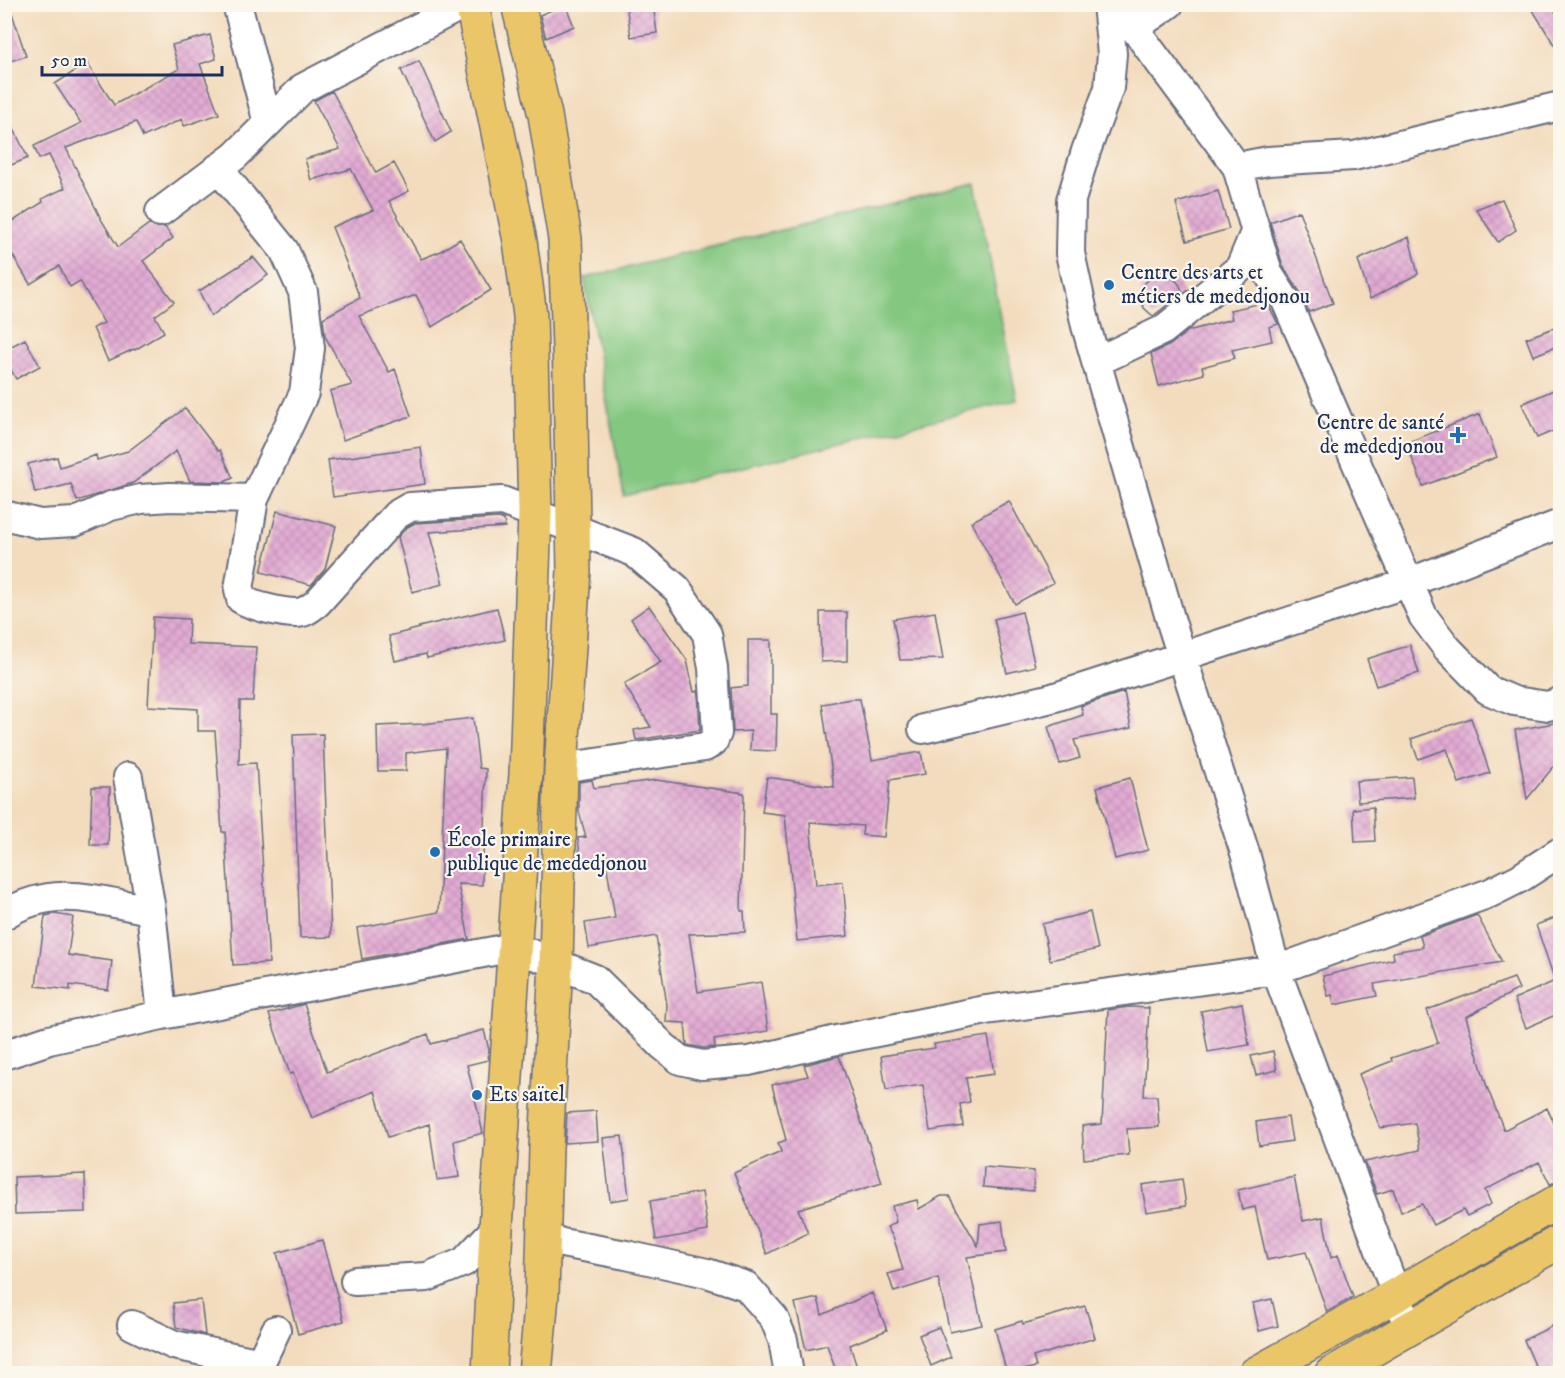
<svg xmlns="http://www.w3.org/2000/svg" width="1565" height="1378" font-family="'IM FELL DW Pica',serif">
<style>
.pitch{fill:#83c780;stroke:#4f7b6f;stroke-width:1.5}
.building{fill:url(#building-cross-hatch)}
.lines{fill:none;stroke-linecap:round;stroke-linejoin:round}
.minor-casing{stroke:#676c7f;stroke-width:32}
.primary-casing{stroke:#676c7f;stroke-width:36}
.minor{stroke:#fff;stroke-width:28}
.primary{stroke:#ebc669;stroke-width:33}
.poi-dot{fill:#1f6fb2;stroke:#fbf7ec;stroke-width:2}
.labels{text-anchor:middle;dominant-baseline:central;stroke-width:4.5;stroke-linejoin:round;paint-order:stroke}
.poi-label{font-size:21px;fill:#1b2f5e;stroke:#fbf7ec;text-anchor:start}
</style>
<defs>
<pattern id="building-cross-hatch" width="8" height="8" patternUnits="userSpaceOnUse" patternTransform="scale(1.5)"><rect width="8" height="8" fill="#e2abd3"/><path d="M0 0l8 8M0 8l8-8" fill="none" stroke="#c193b8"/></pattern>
</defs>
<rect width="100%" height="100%" fill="#fbf7ec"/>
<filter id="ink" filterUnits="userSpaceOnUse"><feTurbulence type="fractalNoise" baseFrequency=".0167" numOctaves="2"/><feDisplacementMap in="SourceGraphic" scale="12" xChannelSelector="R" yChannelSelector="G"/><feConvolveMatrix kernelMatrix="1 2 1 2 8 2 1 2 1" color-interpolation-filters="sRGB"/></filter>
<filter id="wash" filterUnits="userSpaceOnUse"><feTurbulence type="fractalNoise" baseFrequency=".008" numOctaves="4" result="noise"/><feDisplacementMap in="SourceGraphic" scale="24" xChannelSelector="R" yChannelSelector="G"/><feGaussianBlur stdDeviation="1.35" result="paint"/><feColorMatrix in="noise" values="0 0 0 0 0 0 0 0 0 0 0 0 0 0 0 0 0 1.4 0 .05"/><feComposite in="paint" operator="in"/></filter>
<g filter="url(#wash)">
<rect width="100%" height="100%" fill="#f3dcbd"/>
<!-- pitch -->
<path class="pitch" d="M975 183 1017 400 624 496 584 278Z"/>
<g id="blocks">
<!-- building -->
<path class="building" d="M4 4H9L26 56 4 63Z
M565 4 574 26 546 38 540 15Z
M626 4H653L657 33 631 37Z
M1529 4H1551L1560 19V54Z
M210 35 216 59 200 64 219 114 184 126 182 119 143 137 136 122 66 148 102 221 118 247 149 224 154 227H165L173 238 143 261 174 302 155 316 164 332 135 350 134 349 108 361 93 328 104 323 80 281 70 287 59 266 30 284 4 241V227L43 202 42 199 65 188 49 155 39 159 34 146 81 123 55 84 87 63 114 105 179 69 172 45Z
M419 61 451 132 435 142 401 70Z
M332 91 376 173 394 163 409 191 389 201 421 259 439 252 460 239 491 290 432 327 416 295 359 316 389 372 395 369 411 416 343 440 330 391 352 385 325 336 323 318 360 298 332 227 373 210 351 169 311 180 305 159 340 149 314 101Z
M4 109 28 158 4 168Z
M1218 191 1229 229 1187 241 1176 203Z
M1502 199 1516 230 1498 242 1476 209Z
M1299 211 1333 303 1309 312 1300 292 1283 266 1270 222Z
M1409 237 1418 274 1370 299 1358 260Z
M253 257 268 275 211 316 199 291Z
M1158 275H1166L1173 278 1179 284 1183 293 1153 316 1144 308 1141 300V292L1144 284 1150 278Z
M1267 302 1278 324 1269 327 1272 341 1232 350 1235 358 1202 367 1204 374 1159 386 1151 354 1170 345 1188 331 1232 319 1230 310Z
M1554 328 1560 345 1533 356 1526 338Z
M25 339 40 366 16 379 4 357V350Z
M1560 387V428L1537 438 1522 404Z
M185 408 218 451 220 450 233 478 224 482 190 481 176 451 133 483 77 501 71 484 35 493 28 464 57 457 60 467 96 455 97 460 128 451Z
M1480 414 1497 457 1423 486 1406 443Z
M421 447 425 484 333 497 328 460Z
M1009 501 1053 583 1015 604 971 522Z
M277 511 336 526 325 569 311 585 261 572Z
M499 518 504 520 505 527 429 532 443 584 412 592 398 537 406 528 415 523Z
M649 606 687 660 694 692 698 691 700 730 636 740 634 730 651 727 624 684 661 662 631 619Z
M497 608 505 640 427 658 426 654 395 661 389 636 420 628 419 627Z
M820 612H847V661L821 662Z
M935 612 943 659 900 660 893 619Z
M1022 612 1035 666 1007 673 994 619Z
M153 617 189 619 188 644 256 647 253 701H240L239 764 256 763 269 963 233 965 225 832H222L215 731H198V709L148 706Z
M748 640H771V714H777L776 751 750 750 751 731 733 732 731 688 748 686Z
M1410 645 1419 673 1376 686 1367 659Z
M1124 692 1131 728 1074 740 1080 758 1060 764 1048 727 1083 715 1081 706Z
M851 699H860L872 760 921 752 925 774 890 780 884 837 862 835 863 826 810 822 816 885 843 882 848 936 797 941 785 815 762 812 767 777 834 787 822 704Z
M473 718 479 768 486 769 482 885 458 884 469 939 362 959 357 928 439 912 446 748 406 753V771H378L377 726 422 724Z
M1471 718 1490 773 1459 783 1447 749 1418 759 1411 739Z
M1560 722V759L1527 799 1515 730Z
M323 734 331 937 300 938 293 735Z
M1412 777 1414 798 1358 802 1356 781Z
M1130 778 1148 850 1115 859 1097 787Z
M592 780 594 788 656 780 744 793 741 911H744L745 932 689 934 698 992 761 982 768 1031 714 1040 715 1047 703 1048 687 1045 685 1023 666 1022 667 1005 656 936 589 948 585 923 615 918 606 862 581 865 578 838 586 837 579 812V782Z
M92 787H110L108 845H90Z
M1373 807 1375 841 1355 842 1353 809Z
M1090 912 1098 949 1050 960 1042 924Z
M55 914 73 917 68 955 112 961 108 990 70 985V990L36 986 45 916Z
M1477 915 1502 962 1374 984 1377 996 1334 1005 1332 995 1328 996 1323 976 1394 959 1393 952 1423 947 1420 936Z
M1560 916V1013L1526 1028 1514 999 1555 981 1536 925Z
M1514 978 1519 989 1466 1017 1487 1087 1504 1130 1547 1108 1560 1136V1181L1550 1184 1539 1162 1485 1190 1491 1204 1467 1216 1463 1210 1433 1225 1422 1204 1401 1212 1393 1189 1377 1194 1365 1162 1420 1150 1415 1123 1380 1128 1359 1074 1392 1061 1391 1058 1438 1043 1427 1010Z
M1242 1003 1249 1045 1208 1052 1201 1011Z
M304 1004 327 1072 428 1034 431 1044 484 1030 489 1050 488 1060 467 1065 483 1133 454 1141 459 1177 437 1180 429 1124 388 1137 375 1091 312 1118 293 1073 290 1074 269 1014Z
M1129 1007 1149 1008 1144 1096H1157L1159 1127 1127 1129 1129 1155 1084 1159 1082 1126 1102 1124 1108 1010Z
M988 1036 994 1074 966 1078 970 1102 960 1104 963 1126 930 1131 923 1085 886 1090 881 1056 935 1048 934 1044Z
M1273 1051 1277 1070 1256 1075 1251 1056Z
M839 1056 882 1183 798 1209 808 1233 767 1254 734 1173 781 1152 778 1143 786 1140 772 1085 808 1076 804 1065Z
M596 1111 598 1141 565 1143 567 1113Z
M1288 1117 1292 1141 1259 1146 1256 1122Z
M622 1136 629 1198 610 1201 603 1138Z
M984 1167 1034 1171 1033 1191 983 1187Z
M85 1174 86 1212 15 1214 14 1177Z
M1294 1177 1303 1221 1323 1217 1331 1258 1338 1255 1353 1297 1327 1312 1306 1252 1267 1260 1255 1207 1242 1210 1238 1190Z
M1182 1179 1186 1206 1146 1212 1142 1185Z
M702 1192 708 1231 656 1240 650 1201Z
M941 1196H949L978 1246 980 1224 1002 1221 1006 1252 967 1257 982 1325 950 1332 938 1278 894 1292 888 1274 903 1270 894 1239 887 1227 896 1222 892 1206 917 1200 919 1209Z
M322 1240 344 1321 298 1334 277 1253Z
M872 1293 887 1330 850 1345 859 1374H837L827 1345 806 1350 795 1303 818 1298 822 1315Z
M1272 1299 1278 1326 1259 1331 1253 1303Z
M201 1300 205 1335 176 1327 173 1303Z
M1085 1306 1095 1338 1033 1357 1036 1367 1007 1374 995 1329 1022 1321 1023 1324Z
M1560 1322V1374H1539L1524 1340Z
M939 1327 951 1357 931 1366 919 1335Z"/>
</g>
</g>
<g filter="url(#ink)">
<use href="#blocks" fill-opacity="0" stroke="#676c7f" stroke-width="1.5"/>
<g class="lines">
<defs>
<path id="minor" d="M237 4 268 123
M1107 4 1112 54 1109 88 1086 151 1071 200 1070 253 1086 326 1172 625 1245 853 1276 970 1409 1329
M1108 4 1134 28 1237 167 1268 273 1286 301 1423 616 1447 648 1488 690 1514 701 1548 706 1560 702
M1134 28 1169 4
M1237 167 1268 161 1354 156 1560 106
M218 168 284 250 303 292 310 348 304 393 254 499 239 589 241 599C252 606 282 613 296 613 305 613 310 608 317 603L396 515 410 507 502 501 634 552 677 589 707 634 713 668 717 733 713 742 705 747 561 768
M160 212 235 156 303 88 464 4
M1096 362 1163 330 1240 268 1256 230
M4 515 40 524 75 522 111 506 141 499 170 497 254 499
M923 729 1052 698 1183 656 1408 583 1560 524
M128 777 151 910 162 1015
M4 915C54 883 98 901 151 910
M4 1055 49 1040 162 1015 514 947 595 979 663 1046 680 1060 702 1065 749 1061 832 1041 986 1010 1276 970 1490 893 1520 878 1560 852
M544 1237 562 1243 626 1255 707 1273 746 1286 774 1318 783 1340 789 1374
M355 1281 427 1277 464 1262 496 1228
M132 1325 174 1345 261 1363
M255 1374 276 1330"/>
<path id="primary" d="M472 4 520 241 530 315 535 513 526 773 496 1228 489 1374
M518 4 545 115 565 239 570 374 574 571 561 768 556 964 546 1148 542 1295 535 1374
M1255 1374 1396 1295 1560 1200
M1331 1374 1560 1241"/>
</defs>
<!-- minor casing -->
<use href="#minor" class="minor-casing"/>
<!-- primary casing -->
<use href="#primary" class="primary-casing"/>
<!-- minor -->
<use href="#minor" class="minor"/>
<!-- primary -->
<use href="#primary" class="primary"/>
</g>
</g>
<!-- markers -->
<g class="poi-dot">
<circle cx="1109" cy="285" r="6"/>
<path d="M1455 426h6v6h6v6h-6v6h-6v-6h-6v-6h6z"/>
<circle cx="435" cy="852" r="6"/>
<circle cx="477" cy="1095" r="6"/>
</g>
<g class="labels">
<!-- poi labels -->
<g class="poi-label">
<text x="1121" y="273">Centre des arts et<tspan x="1121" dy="24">métiers de mededjonou</tspan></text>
<text x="1444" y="423" text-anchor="end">Centre de santé<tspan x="1444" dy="24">de mededjonou</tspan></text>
<text x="447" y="840">École primaire<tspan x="447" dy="24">publique de mededjonou</tspan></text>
<text x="489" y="1095">Ets saïtel</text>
</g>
</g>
<!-- margin -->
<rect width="1565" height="1378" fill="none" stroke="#fbf7ec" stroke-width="24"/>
<!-- scale -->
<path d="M42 66v9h180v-9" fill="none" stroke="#1b2f5e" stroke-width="3"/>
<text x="51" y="66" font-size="18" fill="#1b2f5e" stroke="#fbf7ec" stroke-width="4.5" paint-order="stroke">50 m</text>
</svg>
